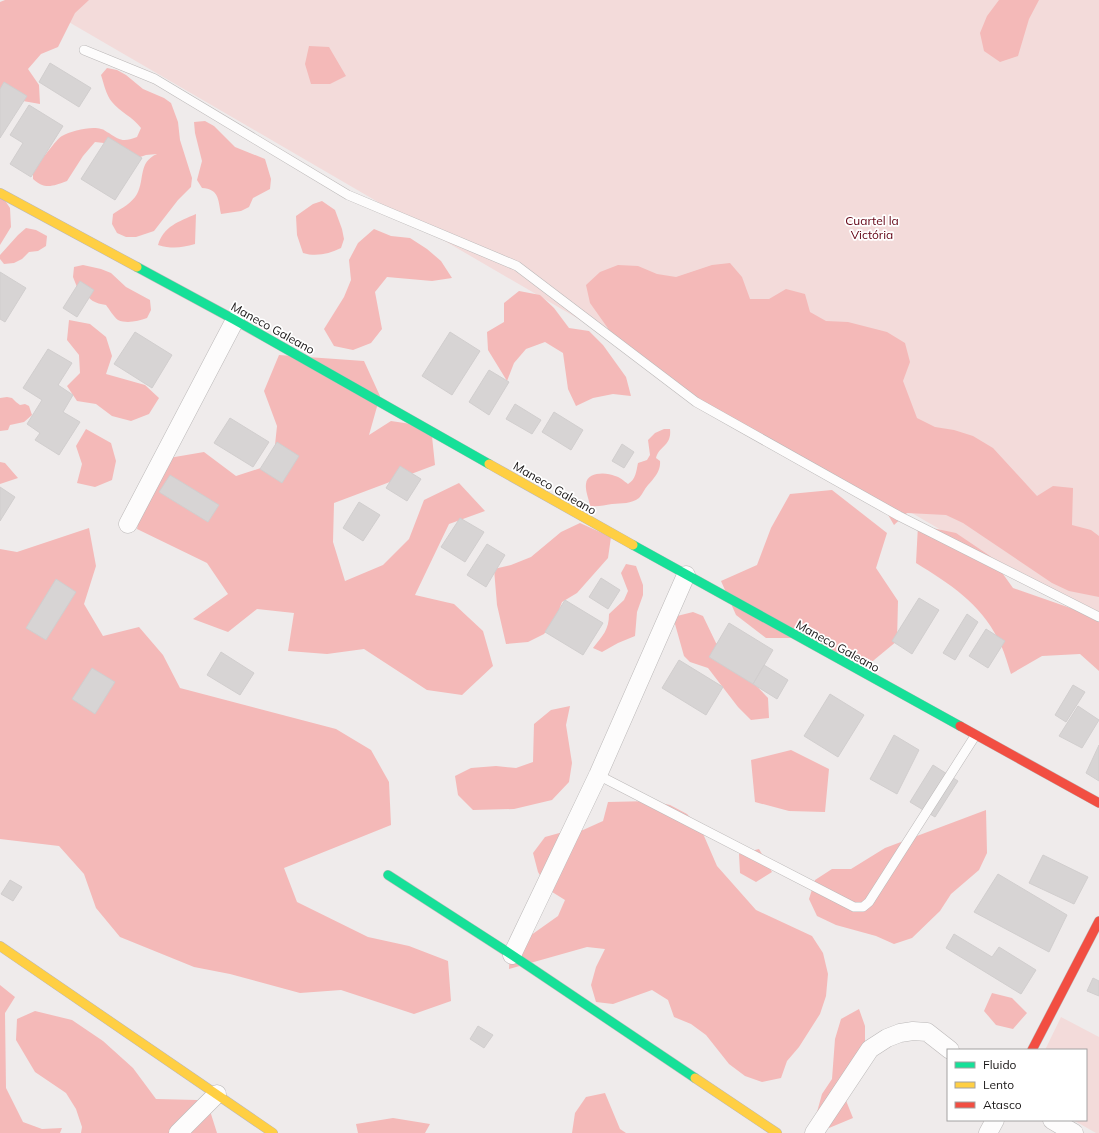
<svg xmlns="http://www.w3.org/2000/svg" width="1099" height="1133" font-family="Mulish,sans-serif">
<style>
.green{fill:#f3dbda}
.forest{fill:#f4b9b8}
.building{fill:#d7d4d4;stroke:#d1cece}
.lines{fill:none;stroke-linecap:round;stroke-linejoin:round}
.lane-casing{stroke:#bbb8b8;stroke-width:10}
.street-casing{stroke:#bbb8b8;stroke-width:19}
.fast-casing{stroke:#bbb8b8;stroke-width:10}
.slow-casing{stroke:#bbb8b8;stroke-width:10}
.jam-casing{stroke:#bbb8b8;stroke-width:10}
.lane{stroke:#fdfcfc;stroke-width:9}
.street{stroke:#fdfcfc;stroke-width:18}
.fast{stroke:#16e098;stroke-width:9}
.slow{stroke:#ffcf43;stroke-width:9}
.jam{stroke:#f24e42;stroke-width:9}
.labels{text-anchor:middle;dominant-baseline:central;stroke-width:3.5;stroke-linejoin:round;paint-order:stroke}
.park-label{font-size:12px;fill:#610012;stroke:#fff}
.street-label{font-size:12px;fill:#1a1717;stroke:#fff}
</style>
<rect width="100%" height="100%" fill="#efebeb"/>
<!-- green -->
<path class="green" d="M31 0H1099V622Z
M1061 1017 1099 1037V1133H1096L1073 1120H1086V1050H1045Z"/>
<!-- forest -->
<path class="forest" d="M5 0H89L75 13 58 47 41 54 28 69 39 85 40 104 23 101 0 91V2Z
M999 0H1039L1029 19 1018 56 1000 62 984 51 980 33 987 16Z
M309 46 329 47 346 76 330 84H311L305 64Z
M107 68 117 70 126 75 143 89 164 98 171 103 178 122 180 140 192 178 191 187 178 200 154 231 136 237H126L117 233 112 224 113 214C122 208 132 203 137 194 145 179 138 162 157 154L146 155 137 158 120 154 104 143 95 142 83 156 67 181C53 186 45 190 33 179V169C41 162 56 139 62 136 71 131 91 126 101 129 104 129 106 132 109 133 120 141 124 142 137 137L141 128C133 117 120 112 112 102 106 95 104 84 101 75Z
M205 121 214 126 235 147 265 159 271 179 270 189 253 198 249 207 241 211 221 214C218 199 219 189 202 188L197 180 202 161 195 133 194 122Z
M0 193 10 208 11 227 0 245Z
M322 201 335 210 342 229 344 239 341 248C329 254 316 257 303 253L297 235 296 216 313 204Z
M196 214 195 244C181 248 172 249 158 245 164 226 178 222 196 214Z
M26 228 36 230 47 236 46 246 38 251 29 252 22 259 14 263 4 264 0 259V255L18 235Z
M374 229 391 236 410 238 427 249 441 261 452 278 432 281 387 277 375 292 382 329 371 343 353 350 334 346 324 329 344 297 351 280 349 260 358 243Z
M730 263 742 277 750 299H769L786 289 805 294 810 312 826 321 848 322 887 332 905 343 910 362 903 381 917 418 935 427 954 430 973 436 993 448 1037 496 1053 486 1073 488 1072 525 1091 530 1099 536V597L1069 591 1052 583 963 523 946 515 907 513 894 525 884 508 752 437 637 361 612 334 590 303 586 285 600 272 618 265 638 266 657 274 676 277 712 265Z
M83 265 101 269 111 273 126 287 150 300 151 310 147 318C138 321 127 324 118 320 114 317 109 309 106 305 95 303 89 301 85 291L77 287 73 277 74 267Z
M519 291 540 295 554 308 569 328 589 331 603 345 626 377 631 396 613 394 593 398 576 406 568 389 563 353 545 342 526 349 514 363 507 381 488 350 487 332 504 322V303Z
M69 320 90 324 106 337 112 356 106 374 145 385 159 398 149 414 131 421 112 416 96 404 77 401 67 386 80 373 79 355 67 340Z
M279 355 364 361 380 396 369 435 391 421 431 427 435 465 334 503 333 542 345 581 383 565 409 539 424 500 459 483 485 511 449 524 415 595 454 604 483 631 493 666 462 695 427 690 364 649 327 654 288 651 294 613 257 609 228 632 193 619 228 594 207 563 137 529 144 494 163 459 204 452 236 476 273 464 277 426 264 391Z
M7 397 12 398 16 402 20 405 25 404 29 406 32 415 24 422 10 425 8 430 0 431V398Z
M86 429 111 443 116 461 112 480 95 487 77 483 82 464 76 446Z
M664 429H670C672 446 659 446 656 458L660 461C661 471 654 478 648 485 644 489 643 494 639 498 631 504 622 503 612 504 604 505 599 507 590 506 589 499 585 491 586 484 587 472 606 472 615 476 620 477 624 481 628 484 636 479 636 472 638 463L647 460 650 455 648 440 655 433Z
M0 462 5 463 18 478 0 484Z
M832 490 887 533 876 568 898 601 897 641 868 665 803 638H766L736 615 721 581 757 565 771 528 790 494Z
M580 523 611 537 608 558 577 593 562 602 555 620 544 634 528 642 506 644 497 605 494 569 511 565 531 557 561 532Z
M918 525 956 533 990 556 1013 588 1099 618V671L1080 654 1042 656 1011 674C1007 662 1004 650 998 639 980 603 950 584 916 563Z
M89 528 96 566 84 604 103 636 139 627 163 655 180 688 336 729 371 750 389 782 391 825 284 868 297 902 368 937 409 946 448 961 451 1001 414 1014 341 990 300 993 230 974 194 967 120 937 96 908 84 874 59 846 0 839V549L17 552Z
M626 564 636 566 643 585V595L637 612 635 636 618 643 602 652 593 648C603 635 609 630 609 614L624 600 628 591 621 573Z
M693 612 703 616 716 643 733 653 741 670 768 698 769 718 751 720 738 707 708 668 690 662 684 656 673 617Z
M570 706 566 725 572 763 569 782 552 800 514 809 473 810 458 795 455 776 471 768 496 766 516 768 533 762 534 724 551 710Z
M791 750 829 769 825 812 789 811 755 802 751 760Z
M651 801 670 805 687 814 701 829 717 866 756 910 812 936 823 953 828 974 826 996 820 1014 799 1047 787 1061 781 1078 762 1082 745 1076 729 1064 706 1035 691 1024 674 1017 668 1000 652 990 613 1004 596 1002 591 985 596 967 605 949 587 947 509 969 510 950 558 916 565 900 549 890 538 872 533 853 545 837 563 832 583 830 603 821 608 802Z
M986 810 987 853 979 870 951 894 940 911 912 938 894 944 876 936 836 925 817 916 809 899 815 880 832 869H851L885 848Z
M759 849 772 872 756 882 740 873 739 854Z
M0 985 15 997 5 1013 6 1088 23 1122 42 1129 62 1128 60 1133H0Z
M992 993 1012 998 1027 1013 1013 1029 996 1025 984 1011Z
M859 1009 865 1026V1045L845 1098 853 1118 829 1128 817 1112 822 1094 832 1079 835 1039 841 1019Z
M35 1011 72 1020 103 1041 133 1068 156 1099 197 1100 211 1114 217 1133H81L82 1127 76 1109 66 1093 35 1072 16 1040 17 1019Z
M605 1093 620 1129 626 1133H572L575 1113 586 1097Z
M393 1118 430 1124 425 1133H358L356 1124Z"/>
<!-- building -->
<path class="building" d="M50 63 91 88 79 107 39 82Z
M4 82 27 96 0 138V89Z
M29 105 63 126 31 177 10 164 23 143 10 135Z
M108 137 142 158 115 200 81 179Z
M0 272 26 288 5 322 0 319Z
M80 281 94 290 77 317 63 308Z
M135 332 172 355 152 388 114 364Z
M450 332 480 351 452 395 422 376Z
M48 349 72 363 58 385 73 395 63 412 80 422 59 455 35 440 40 433 27 424 42 400 23 388Z
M489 370 509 382 489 415 469 402Z
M515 404 541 420 532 434 506 419Z
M554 412 583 430 571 450 542 432Z
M230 418 269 442 253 467 214 443Z
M277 442 299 456 282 483 260 469Z
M622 444 634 452 624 468 612 461Z
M400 466 421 479 407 501 386 488Z
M170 475 219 505 208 522 159 492Z
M0 487 15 497 0 521Z
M359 502 380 515 363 541 343 528Z
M460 518 484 532 465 562 441 547Z
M487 544 505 555 486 587 467 575Z
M601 578 620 590 608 609 589 597Z
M56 579 76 592 46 640 26 628Z
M919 598 939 610 912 654 892 641Z
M565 600 603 623 583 655 545 632Z
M967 614 978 622 955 660 943 653Z
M729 623 773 650 753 684 709 657Z
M986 629 1005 641 988 668 969 656Z
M221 652 254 673 240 695 207 675Z
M679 660 723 687 706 715 662 688Z
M764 665 788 680 777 699 753 684Z
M92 668 115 682 95 714 72 699Z
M1073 685 1085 692 1066 722 1055 715Z
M830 694 864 715 838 757 804 736Z
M1078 706 1099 720 1082 748 1059 736Z
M894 735 919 750 897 794 870 779Z
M1099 745V781L1086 773Z
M933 765 958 781 935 817 910 802Z
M1043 855 1088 877 1074 904 1029 883Z
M998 874 1067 915 1049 952 974 912Z
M10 880 22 887 13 901 1 894Z
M954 934 992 957 999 947 1036 970 1021 994 946 948Z
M1093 978 1099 981V996L1087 991Z
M478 1026 493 1035 484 1048 470 1039Z"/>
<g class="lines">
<defs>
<path id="lane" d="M84 50 155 79 348 195 517 266 696 402 899 516 1099 617
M598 775 854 907H863L869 902 975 736"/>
<path id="street" d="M128 524 235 320
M512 955 598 775 686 575
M1052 1120 1074 1133
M178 1133 217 1094
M814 1133 870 1049 887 1038 900 1033 913 1031 927 1032 950 1050
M988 1133 995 1120"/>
<path id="fast" d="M137 267 235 320 489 464
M633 545 960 726
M388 875 512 955 695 1078"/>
<path id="slow" d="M0 193 137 267
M489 464 633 545
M0 946 273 1133
M695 1078 777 1133"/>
<path id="jam" d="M960 726 1099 803
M1032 1050 1099 921"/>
</defs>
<!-- lane casing -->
<use href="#lane" class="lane-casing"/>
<!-- street casing -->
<use href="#street" class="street-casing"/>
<!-- fast casing -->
<use href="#fast" class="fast-casing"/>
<!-- slow casing -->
<use href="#slow" class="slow-casing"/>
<!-- jam casing -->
<use href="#jam" class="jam-casing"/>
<!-- lane -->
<use href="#lane" class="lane"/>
<!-- street -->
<use href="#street" class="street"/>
<!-- fast -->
<use href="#fast" class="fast"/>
<!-- slow -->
<use href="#slow" class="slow"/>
<!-- jam -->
<use href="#jam" class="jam"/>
</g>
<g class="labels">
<!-- park labels -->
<g class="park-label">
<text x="872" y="220">Cuartel la<tspan x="872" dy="14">Victória</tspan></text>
</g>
<!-- street labels -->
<g class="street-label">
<text transform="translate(273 328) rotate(29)">Maneco Galeano</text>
<text transform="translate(555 488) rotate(30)">Maneco Galeano</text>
<text transform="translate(838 646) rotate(29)">Maneco Galeano</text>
</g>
</g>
<!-- legend -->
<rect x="947" y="1049" width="140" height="72" fill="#ffffff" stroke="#a3a2a2"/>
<rect x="955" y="1062" width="20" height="6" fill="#16e098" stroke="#a3a2a2"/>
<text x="983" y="1069" font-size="12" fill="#1a1717">Fluido</text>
<rect x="955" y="1082" width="20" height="6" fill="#ffcf43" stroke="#a3a2a2"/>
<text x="983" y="1089" font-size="12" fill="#1a1717">Lento</text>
<rect x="955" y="1102" width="20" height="6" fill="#f24e42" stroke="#a3a2a2"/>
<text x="983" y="1109" font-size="12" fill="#1a1717">Atasco</text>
</svg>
